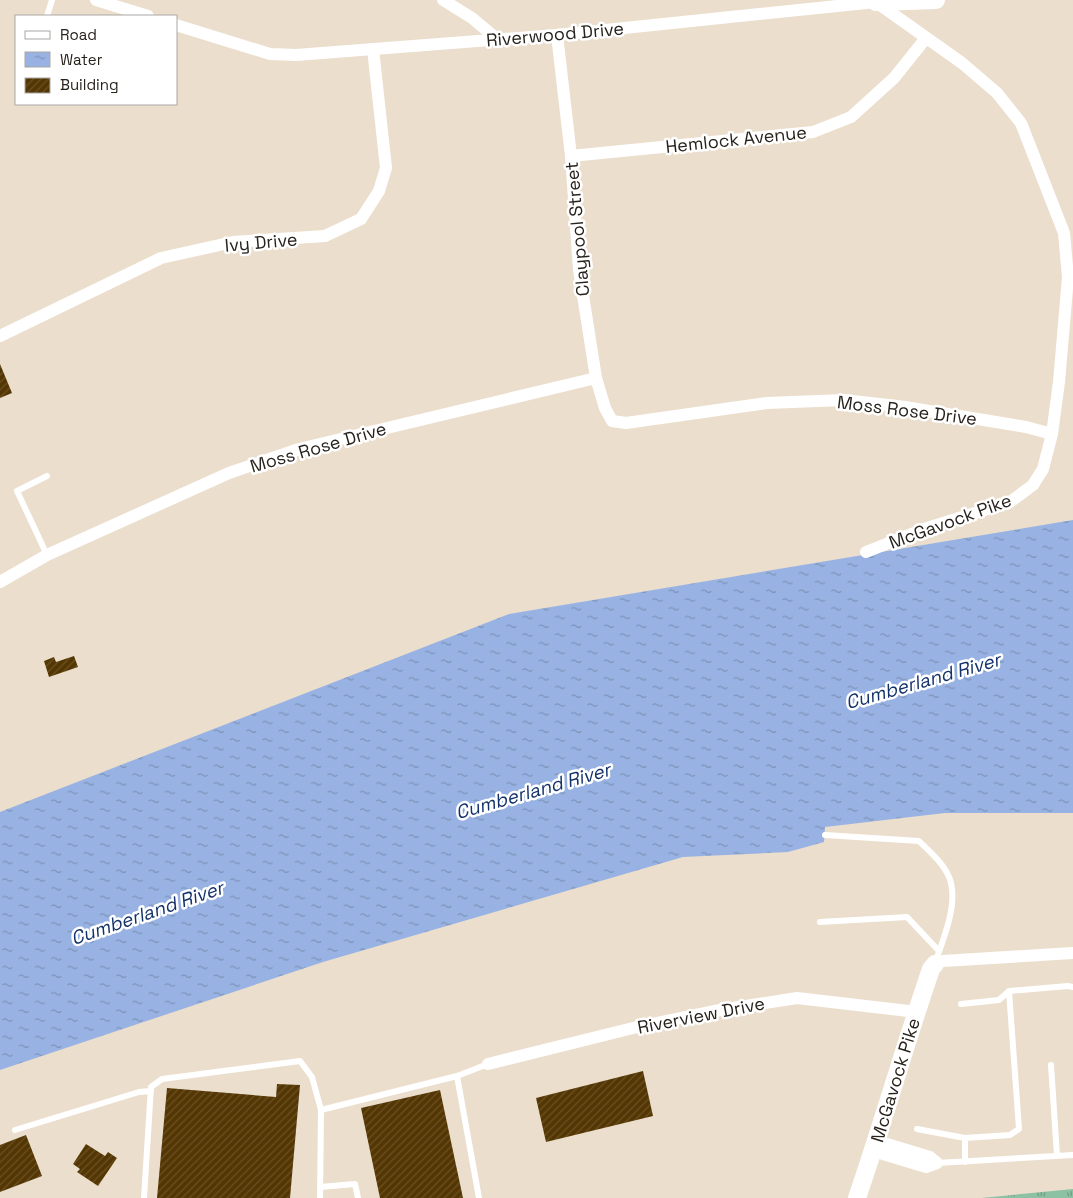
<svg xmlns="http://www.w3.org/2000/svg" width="1073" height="1198" font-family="'Space Grotesk',sans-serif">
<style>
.grass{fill:url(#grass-tufts)}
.water{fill:url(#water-ripples)}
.building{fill:url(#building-hatch)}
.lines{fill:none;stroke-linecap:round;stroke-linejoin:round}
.lane{stroke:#fff;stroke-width:6}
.street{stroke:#fff;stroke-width:12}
.secondary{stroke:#fff;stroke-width:18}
.labels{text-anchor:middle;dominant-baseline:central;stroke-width:5;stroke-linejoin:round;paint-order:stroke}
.street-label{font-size:18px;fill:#27221c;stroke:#fff}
.water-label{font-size:19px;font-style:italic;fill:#13326a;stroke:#fff}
</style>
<defs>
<pattern id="grass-tufts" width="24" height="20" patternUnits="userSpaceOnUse" patternTransform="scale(1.25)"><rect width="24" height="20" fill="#8cc1a4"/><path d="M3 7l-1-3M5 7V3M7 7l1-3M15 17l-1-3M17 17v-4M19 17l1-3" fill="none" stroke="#729c85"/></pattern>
<pattern id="water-ripples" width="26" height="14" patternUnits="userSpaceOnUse" patternTransform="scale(1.25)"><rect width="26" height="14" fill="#98b3e3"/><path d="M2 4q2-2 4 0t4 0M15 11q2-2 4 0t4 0" fill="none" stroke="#7c91b7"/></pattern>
<pattern id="building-hatch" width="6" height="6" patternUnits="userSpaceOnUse" patternTransform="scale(1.25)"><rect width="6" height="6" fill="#543602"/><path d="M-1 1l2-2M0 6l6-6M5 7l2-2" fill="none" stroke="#695127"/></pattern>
</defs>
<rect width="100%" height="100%" fill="#ebdecd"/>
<!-- grass -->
<path class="grass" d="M1073 1189V1198H981Z"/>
<!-- water -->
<path class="water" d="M1073 520V813H945L825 827 824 842 788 852 683 857 323 962 0 1070V812L509 614Z"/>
<!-- building -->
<path class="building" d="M0 364 12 393 0 398Z
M74 656 78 667 49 677 44 661 54 657 56 662Z
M643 1071 653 1116 546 1142 536 1098Z
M277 1084 300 1085 290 1198H157L167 1088 276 1097Z
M440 1090 463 1198H380L361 1108Z
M26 1135 42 1176 0 1192V1145Z
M86 1144 105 1156 108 1152 117 1158 98 1186 77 1172 80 1169 73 1164Z"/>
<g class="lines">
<!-- lane -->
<path class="lane" d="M47 16 52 0
M47 555 17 491 47 476
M825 835 919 841C931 853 947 866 951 883 957 907 943 940 935 963
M820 922 907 917 939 951
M961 1004 999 1000 1009 991 1068 986 1073 987
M1051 1065 1057 1156
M457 1076 488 1064
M917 1129 965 1138 1010 1135 1019 1129 1009 991
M15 1130 139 1092 151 1091
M965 1138V1162
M937 1163 1073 1155
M320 1187 355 1184 358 1198
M144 1198 151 1087 162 1079 300 1061 312 1077 321 1110 457 1076 479 1198
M320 1198 321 1110"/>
<!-- street -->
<path class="street" d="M96 0 148 16
M443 0 472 18 497 39
M176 25 270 54 296 55 557 35 876 2 962 63 997 93 1021 123 1064 233 1068 277 1059 382 1052 434 1043 469 1033 485 1010 502 924 529 866 552
M557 35 571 156 579 270 596 378 605 408 612 421 626 423 767 403 844 400 905 407 1026 427 1052 434
M571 156 813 132 851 117 894 78 926 38
M0 336 161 258 233 242 325 236 361 219 379 191 386 168 373 49
M0 582 47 555 229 473 299 449 596 378
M935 964 943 961 1073 953
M488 1064 633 1028 714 1011 797 998 917 1012
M877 1141 930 1157 937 1163
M873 1151 926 1167 937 1163"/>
<!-- secondary -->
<path class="secondary" d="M873 0 876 2 936 0
M857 1198C883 1122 905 1045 931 969L935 964"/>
</g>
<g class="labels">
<!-- street labels -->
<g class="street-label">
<text transform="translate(555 34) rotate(-5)">Riverwood Drive</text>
<text transform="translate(736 139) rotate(-6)">Hemlock Avenue</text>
<text transform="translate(577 229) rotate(-95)">Claypool Street</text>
<text transform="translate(261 242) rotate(-5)">Ivy Drive</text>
<text transform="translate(907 410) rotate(7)">Moss Rose Drive</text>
<text transform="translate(318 447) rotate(-16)">Moss Rose Drive</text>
<text transform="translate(950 521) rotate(-20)">McGavock Pike</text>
<text transform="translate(701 1015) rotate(-11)">Riverview Drive</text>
<text transform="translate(895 1080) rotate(-73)">McGavock Pike</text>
</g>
<!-- water labels -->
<g class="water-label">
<text transform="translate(923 681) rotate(-16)">Cumberland River</text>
<text transform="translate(533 791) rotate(-16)">Cumberland River</text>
<text transform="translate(147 913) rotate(-19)">Cumberland River</text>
</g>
</g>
<!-- legend -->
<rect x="15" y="15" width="162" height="90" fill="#ffffff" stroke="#a9a7a4"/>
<rect x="25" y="31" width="25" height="8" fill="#ffffff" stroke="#a9a7a4"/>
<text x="60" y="40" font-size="15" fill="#27221c">Road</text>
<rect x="25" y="52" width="25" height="15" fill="url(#water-ripples)" stroke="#a9a7a4"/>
<text x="60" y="65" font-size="15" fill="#27221c">Water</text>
<rect x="25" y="78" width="25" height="15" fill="url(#building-hatch)" stroke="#a9a7a4"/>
<text x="60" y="90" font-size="15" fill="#27221c">Building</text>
</svg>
